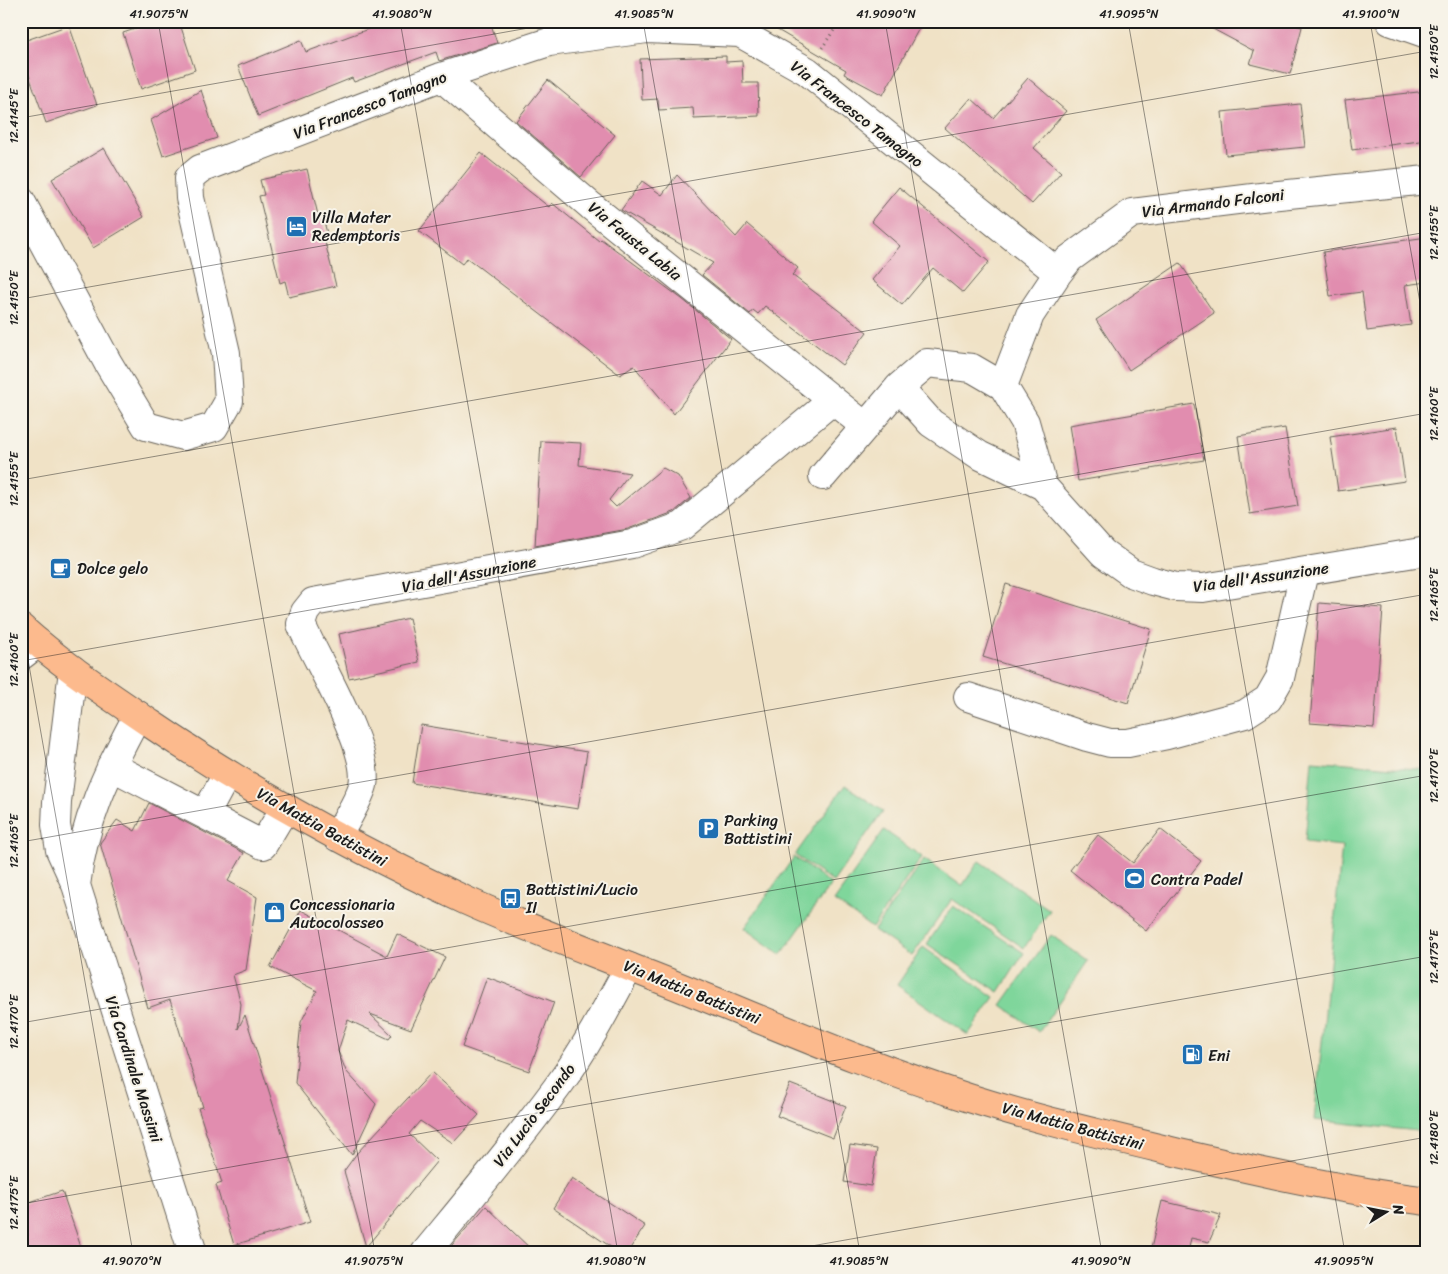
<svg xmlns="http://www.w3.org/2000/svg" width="1448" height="1274" font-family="Sriracha,sans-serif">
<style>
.green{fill:#7fd69b;stroke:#4e795c}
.building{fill:#e18daf}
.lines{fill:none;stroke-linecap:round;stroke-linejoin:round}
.minor-casing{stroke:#666158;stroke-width:30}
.major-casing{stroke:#666158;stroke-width:30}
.path{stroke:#666158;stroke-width:3;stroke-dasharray:1 4;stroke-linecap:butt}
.minor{stroke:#fff;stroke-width:28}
.major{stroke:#fcba8d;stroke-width:28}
.ticks{fill:none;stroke:#1c1c1c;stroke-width:1;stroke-opacity:0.45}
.labels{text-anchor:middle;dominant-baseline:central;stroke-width:4;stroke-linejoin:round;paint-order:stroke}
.street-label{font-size:16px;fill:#1c1c1c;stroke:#f7f3e8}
.poi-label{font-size:16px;fill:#1c1c1c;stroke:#f7f3e8;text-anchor:start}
.neatline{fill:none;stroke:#1c1c1c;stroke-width:2}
.ticks-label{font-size:12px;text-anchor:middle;fill:#1c1c1c}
</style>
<rect width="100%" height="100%" fill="#f7f3e8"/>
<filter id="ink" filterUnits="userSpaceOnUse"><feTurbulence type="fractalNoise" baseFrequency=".02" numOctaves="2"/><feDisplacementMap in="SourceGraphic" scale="10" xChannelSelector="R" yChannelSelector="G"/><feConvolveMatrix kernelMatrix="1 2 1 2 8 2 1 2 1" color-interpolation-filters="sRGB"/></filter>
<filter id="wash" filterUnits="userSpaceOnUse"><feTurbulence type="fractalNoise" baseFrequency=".0096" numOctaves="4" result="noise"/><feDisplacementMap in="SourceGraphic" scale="20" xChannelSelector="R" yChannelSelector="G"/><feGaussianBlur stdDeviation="1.12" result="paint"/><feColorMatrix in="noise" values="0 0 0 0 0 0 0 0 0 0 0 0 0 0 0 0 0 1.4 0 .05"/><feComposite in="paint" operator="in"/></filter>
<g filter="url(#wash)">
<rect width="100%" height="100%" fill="#f0e2c6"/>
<!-- green -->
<path class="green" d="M1312 760 1427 770V1132L1314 1120 1342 846 1305 842Z
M845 785 883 811 833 882 795 855Z
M884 830 922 857 872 928 834 901Z
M794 857 831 884 781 955 744 928Z
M924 859 962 886 979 861 1050 910 1024 948 952 899 912 956 874 930Z
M953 906 1024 953 999 992 927 944Z
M1051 935 1088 961 1039 1032 1001 1005Z
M923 947 994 997 968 1035 897 985Z"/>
<g id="blocks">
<!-- building -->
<path class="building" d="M159 21H179L195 70 141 89 123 33Z
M390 21H490L497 43 439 61 436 52 354 82 352 78 258 116 238 66 301 40 306 52Z
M762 21H923L883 95 844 74 846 70Z
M1198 21H1280L1302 27 1290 74 1250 64 1254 51Z
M69 25 97 105 46 123 21 53V42Z
M726 56V62L742 61 743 83H758L759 116 694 119 693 108 659 110 658 99 642 100 640 59Z
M1028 78 1066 111 1034 148 1061 172 1032 204 945 128 971 98 993 118Z
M548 80 615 135 581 177 516 121Z
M201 90 217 138 163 156 151 120Z
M1427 91V140L1352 150 1345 100Z
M1300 104 1305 147 1226 155 1222 112Z
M104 148 144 217 93 248 52 179Z
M481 153 549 207 552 203 599 241 601 239 682 299 731 339 674 414 634 366 620 375 467 258 462 264 419 231Z
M307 169 318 215 322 214 328 237 324 238 336 286 289 297 285 281 280 283 259 196 264 195 260 180Z
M677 175 736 237 747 224 798 268 792 275 867 332 842 365 765 306 758 314 753 310 750 314 702 275 713 263 621 210 642 181 662 195Z
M899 187 989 262 963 293 933 268 902 305 872 280 900 246 871 221Z
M1427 237V282L1405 285 1411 325 1367 331 1362 292 1330 296 1323 252Z
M1180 263 1214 313 1129 370 1096 320Z
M1194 404 1204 460 1078 481 1069 425Z
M1397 427 1405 481 1338 491 1330 437Z
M1285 428 1298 506 1250 514 1238 436Z
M541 441 581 443 579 465 630 473 609 500 616 507 663 468 678 476 691 498 674 512 628 529 535 546Z
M1006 584 1151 629 1128 703 983 657Z
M1319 603 1383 608 1374 728 1310 723Z
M409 618 419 662 349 678 339 634Z
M421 725 587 752 578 809 412 783Z
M149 803 244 853 228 881 257 897 246 970 233 975 241 1004 238 1029 245 1015 310 1222 234 1245 216 1185 222 1183 198 1108 203 1107 170 1000 148 1008 100 843 117 820 135 831Z
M1160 829 1201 861 1146 931 1070 870 1098 835 1133 863Z
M301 910 387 956 397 934 445 957 411 1029 370 1014 392 1035 389 1039 348 1020 338 1051 346 1071 376 1104 352 1155 295 1083 301 1022 317 991 270 967Z
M487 977 554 1002 529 1071 462 1047Z
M432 1072 479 1115 453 1143 420 1121 409 1134 437 1161 366 1247 344 1171 357 1153Z
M790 1084 846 1106 833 1138 777 1116Z
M850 1145 877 1149 871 1186 844 1182Z
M572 1178 645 1226 627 1253H620L553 1208Z
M62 1191 83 1253H21V1205Z
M1162 1201 1221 1215 1209 1242 1191 1238 1188 1253H1150Z
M486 1206 535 1253H445Z"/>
</g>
</g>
<g filter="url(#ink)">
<use href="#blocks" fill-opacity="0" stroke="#666158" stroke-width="1"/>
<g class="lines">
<defs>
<path id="minor" d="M1390 21 1427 34
M441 77 591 206 865 426
M21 201 108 363 146 426 183 436 214 427 229 401 226 353 190 198 189 178 200 169 441 77 549 42 647 29 740 33 807 71 1058 273
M1003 386 1030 315 1058 273 1069 259 1132 213 1269 196 1427 180
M823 476 899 387
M1043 486 979 455 931 423 899 387 927 363 972 368 1003 386 1025 422 1043 486 1103 553 1131 573 1153 581 1176 587 1203 588 1427 551
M21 656 38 643
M73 670 57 802 56 825 60 850 76 885 193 1253
M968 697 1087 737 1110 743H1128L1167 735 1245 714 1268 699 1280 678 1304 572
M111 766 263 845 285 808
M205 815 227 774
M337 837C345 822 359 800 363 785 371 749 316 660 301 624L305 612 313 602 632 544 682 526 833 400
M76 885C84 820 107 772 138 715
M425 1253C471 1197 518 1141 561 1082 587 1046 608 1006 629 967"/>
<path id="major" d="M21 628C61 664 107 694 151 724 251 792 357 850 467 901 527 928 590 951 652 976 757 1017 861 1064 969 1098 1042 1121 1117 1138 1192 1156 1270 1174 1348 1191 1427 1201"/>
</defs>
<!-- minor casing -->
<use href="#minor" class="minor-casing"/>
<!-- major casing -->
<use href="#major" class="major-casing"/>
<!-- path -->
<path class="path" d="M822 48 840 21"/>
<!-- minor -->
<use href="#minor" class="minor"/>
<!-- major -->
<use href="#major" class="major"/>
</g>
</g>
<!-- ticks -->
<path class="ticks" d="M158 21 375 1253M400 21 618 1253M643 21 860 1253M885 21 1102 1253M1128 21 1345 1253M1370 21 1427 342M21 118 568 21M21 299 1427 51M21 480 1427 232M21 620 133 1253M21 661 1427 413M21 842 1427 594M21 1023 1427 775M21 1204 1427 956M772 1253 1427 1137"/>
<!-- icons -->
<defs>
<symbol id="hotel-square" viewBox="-11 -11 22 22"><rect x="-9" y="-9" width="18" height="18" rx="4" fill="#1f6fb2" stroke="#f7f3e8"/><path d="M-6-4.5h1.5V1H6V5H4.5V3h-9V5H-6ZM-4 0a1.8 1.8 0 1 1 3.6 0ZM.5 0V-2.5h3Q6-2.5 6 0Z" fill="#fff"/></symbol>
<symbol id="cafe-square" viewBox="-11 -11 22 22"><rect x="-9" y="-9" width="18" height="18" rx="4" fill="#1f6fb2" stroke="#f7f3e8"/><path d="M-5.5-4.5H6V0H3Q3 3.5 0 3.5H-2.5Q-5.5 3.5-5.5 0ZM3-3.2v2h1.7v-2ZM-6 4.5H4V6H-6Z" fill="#fff"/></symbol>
<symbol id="parking-square" viewBox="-11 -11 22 22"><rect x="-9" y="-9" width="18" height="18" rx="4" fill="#1f6fb2" stroke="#f7f3e8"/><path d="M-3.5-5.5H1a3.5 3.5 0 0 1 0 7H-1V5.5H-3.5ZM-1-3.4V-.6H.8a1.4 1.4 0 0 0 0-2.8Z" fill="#fff"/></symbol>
<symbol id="stadium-square" viewBox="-11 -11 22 22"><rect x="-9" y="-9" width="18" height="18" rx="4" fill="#1f6fb2" stroke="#f7f3e8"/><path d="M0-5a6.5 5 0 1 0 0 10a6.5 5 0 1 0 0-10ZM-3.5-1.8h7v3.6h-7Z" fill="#fff"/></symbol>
<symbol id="bus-square" viewBox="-11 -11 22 22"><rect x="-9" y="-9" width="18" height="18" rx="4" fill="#1f6fb2" stroke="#f7f3e8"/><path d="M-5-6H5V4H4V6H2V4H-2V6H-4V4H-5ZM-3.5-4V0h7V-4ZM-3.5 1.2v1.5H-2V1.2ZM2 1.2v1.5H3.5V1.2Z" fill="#fff"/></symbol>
<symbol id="shop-square" viewBox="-11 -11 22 22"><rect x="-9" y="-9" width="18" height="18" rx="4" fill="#1f6fb2" stroke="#f7f3e8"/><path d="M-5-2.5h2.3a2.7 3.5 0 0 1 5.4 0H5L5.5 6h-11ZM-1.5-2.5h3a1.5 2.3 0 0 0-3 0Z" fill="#fff"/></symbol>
<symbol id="fuel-square" viewBox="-11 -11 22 22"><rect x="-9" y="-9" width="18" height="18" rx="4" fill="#1f6fb2" stroke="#f7f3e8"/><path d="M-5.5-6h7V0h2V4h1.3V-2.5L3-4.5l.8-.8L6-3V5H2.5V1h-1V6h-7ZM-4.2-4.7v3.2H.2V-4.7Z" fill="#fff"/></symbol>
</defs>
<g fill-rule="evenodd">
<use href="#hotel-square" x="284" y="214" width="25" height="25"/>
<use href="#cafe-square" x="48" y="556" width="25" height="25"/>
<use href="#parking-square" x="696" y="816" width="25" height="25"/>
<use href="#stadium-square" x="1122" y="866" width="25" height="25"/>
<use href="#bus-square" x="498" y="886" width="25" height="25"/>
<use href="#shop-square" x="262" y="900" width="25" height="25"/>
<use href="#fuel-square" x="1180" y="1042" width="25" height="25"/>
</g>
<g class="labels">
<!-- street labels -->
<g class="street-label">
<text transform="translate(370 105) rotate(-21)">Via Francesco Tamagno</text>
<text transform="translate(857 114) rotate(38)">Via Francesco Tamagno</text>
<text transform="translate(1213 203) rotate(-7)">Via Armando Falconi</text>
<text transform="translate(635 241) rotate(39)">Via Fausta Labia</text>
<text transform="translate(469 574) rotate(-11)">Via dell'Assunzione</text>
<text transform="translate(1261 577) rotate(-8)">Via dell'Assunzione</text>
<text transform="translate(322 827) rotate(29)">Via Mattia Battistini</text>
<text transform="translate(692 992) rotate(22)">Via Mattia Battistini</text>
<text transform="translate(134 1069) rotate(72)">Via Cardinale Massimi</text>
<text transform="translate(534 1115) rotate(-53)">Via Lucio Secondo</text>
<text transform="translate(1073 1126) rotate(15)">Via Mattia Battistini</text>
</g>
<!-- poi labels -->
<g class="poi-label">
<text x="312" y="217">Villa Mater<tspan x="312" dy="18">Redemptoris</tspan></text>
<text x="77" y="568">Dolce gelo</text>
<text x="724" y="820">Parking<tspan x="724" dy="18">Battistini</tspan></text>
<text x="1151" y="879">Contra Padel</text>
<text x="526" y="889">Battistini/Lucio<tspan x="526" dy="18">II</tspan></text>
<text x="290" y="904">Concessionaria<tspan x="290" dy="18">Autocolosseo</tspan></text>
<text x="1208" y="1055">Eni</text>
</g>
</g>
<!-- margin -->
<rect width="1448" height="1274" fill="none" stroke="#f7f3e8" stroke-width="55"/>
<!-- north arrow -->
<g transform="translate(1386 1212) rotate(80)" stroke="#f7f3e8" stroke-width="4" paint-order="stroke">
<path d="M0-4L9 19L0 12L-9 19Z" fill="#1c1c1c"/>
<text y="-8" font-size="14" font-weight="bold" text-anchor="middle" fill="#1c1c1c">N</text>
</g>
<rect x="28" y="28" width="1392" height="1218" class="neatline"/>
<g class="ticks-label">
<text x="159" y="18">41.9075°N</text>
<text x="402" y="18">41.9080°N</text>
<text x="644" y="18">41.9085°N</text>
<text x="886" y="18">41.9090°N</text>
<text x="1129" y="18">41.9095°N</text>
<text x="1371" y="18">41.9100°N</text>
<text transform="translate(1434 52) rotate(-90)" y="4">12.4150°E</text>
<text transform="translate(14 116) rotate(-90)" y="4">12.4145°E</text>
<text transform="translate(1434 233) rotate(-90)" y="4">12.4155°E</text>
<text transform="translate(14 298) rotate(-90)" y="4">12.4150°E</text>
<text transform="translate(1434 414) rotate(-90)" y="4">12.4160°E</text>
<text transform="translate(14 479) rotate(-90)" y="4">12.4155°E</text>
<text transform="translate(1434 595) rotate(-90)" y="4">12.4165°E</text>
<text transform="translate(14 660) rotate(-90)" y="4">12.4160°E</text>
<text transform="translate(1434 776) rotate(-90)" y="4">12.4170°E</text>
<text transform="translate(14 841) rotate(-90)" y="4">12.4165°E</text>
<text transform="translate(1434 957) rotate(-90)" y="4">12.4175°E</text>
<text transform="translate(14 1022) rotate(-90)" y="4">12.4170°E</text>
<text transform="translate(1434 1138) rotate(-90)" y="4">12.4180°E</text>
<text transform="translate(14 1203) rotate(-90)" y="4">12.4175°E</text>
<text x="132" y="1265">41.9070°N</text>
<text x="374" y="1265">41.9075°N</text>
<text x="616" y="1265">41.9080°N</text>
<text x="859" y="1265">41.9085°N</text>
<text x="1101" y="1265">41.9090°N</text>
<text x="1344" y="1265">41.9095°N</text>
</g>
</svg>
